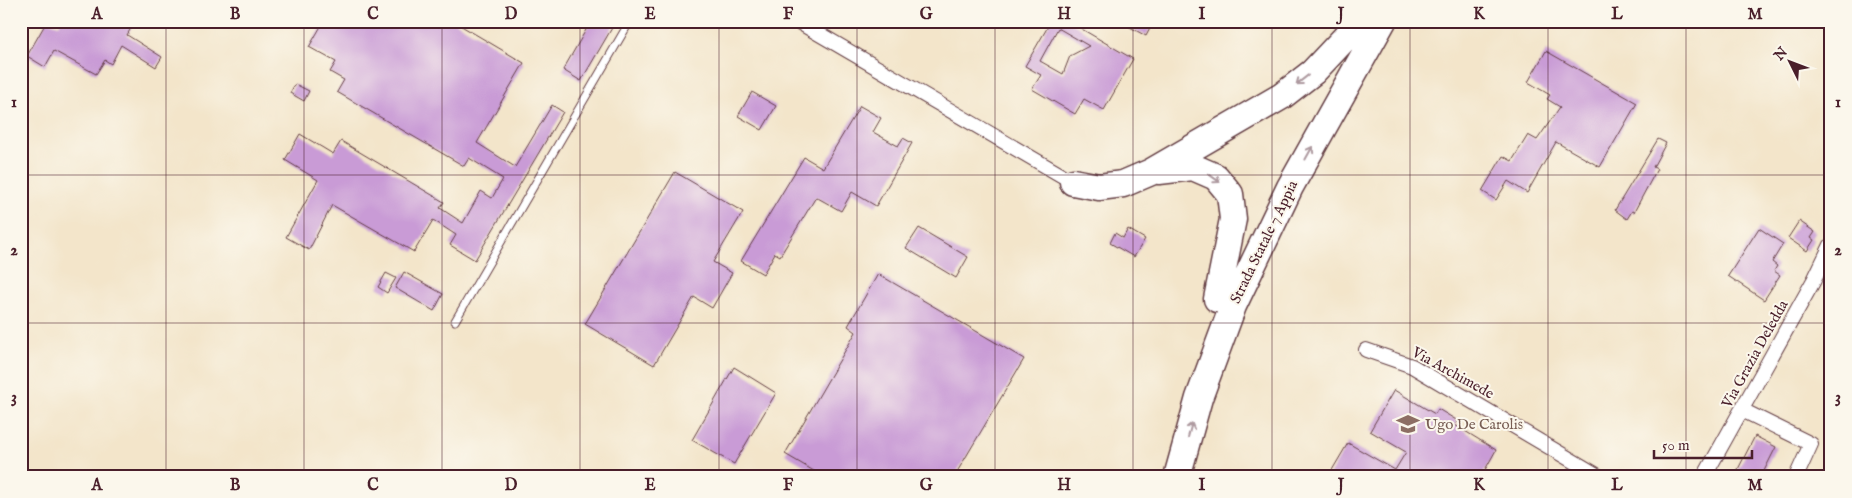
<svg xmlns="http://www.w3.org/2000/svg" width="1852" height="498" font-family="'IM FELL English',serif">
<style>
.building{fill:#c99bd6;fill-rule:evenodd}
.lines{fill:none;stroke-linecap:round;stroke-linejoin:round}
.lane-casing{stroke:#633d43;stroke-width:9}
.street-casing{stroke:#633d43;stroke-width:16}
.highway-casing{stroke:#633d43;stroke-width:29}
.lane{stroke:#fff;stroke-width:7}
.street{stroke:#fff;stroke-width:14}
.highway{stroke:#fff;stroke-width:26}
.oneway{stroke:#ae9aa0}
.grid{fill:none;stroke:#4a1f2b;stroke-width:1;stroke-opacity:0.55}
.labels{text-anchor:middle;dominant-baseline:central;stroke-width:4;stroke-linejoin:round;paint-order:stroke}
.street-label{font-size:15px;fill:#4a1f2b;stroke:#fbf7ec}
.education-label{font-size:15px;fill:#785e54;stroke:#fbf7ec;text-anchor:start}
.neatline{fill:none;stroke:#4a1f2b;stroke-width:2}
.grid-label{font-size:16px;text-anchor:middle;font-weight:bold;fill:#4a1f2b}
</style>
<rect width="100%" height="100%" fill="#fbf7ec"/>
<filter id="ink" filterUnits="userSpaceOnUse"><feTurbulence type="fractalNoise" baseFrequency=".02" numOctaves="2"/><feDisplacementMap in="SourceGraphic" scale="10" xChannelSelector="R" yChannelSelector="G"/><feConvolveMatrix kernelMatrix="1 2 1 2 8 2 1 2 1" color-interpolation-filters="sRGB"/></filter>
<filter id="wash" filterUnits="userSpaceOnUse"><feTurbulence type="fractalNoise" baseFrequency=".0096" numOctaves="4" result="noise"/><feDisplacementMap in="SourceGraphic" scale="20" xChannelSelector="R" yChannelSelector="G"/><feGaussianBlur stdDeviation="1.12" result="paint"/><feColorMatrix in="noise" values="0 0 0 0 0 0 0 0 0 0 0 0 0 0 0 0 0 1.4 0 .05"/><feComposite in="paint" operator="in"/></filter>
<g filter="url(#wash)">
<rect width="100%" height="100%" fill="#f3e5ca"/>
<g id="blocks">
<!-- building -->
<path class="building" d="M47 21 59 25 61 21H135L127 35 162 57 156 67 121 45 111 64 105 60 96 74 54 51 45 67 27 56Z
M324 21H453L524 63 477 143 515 167 552 105 563 112 475 260 450 245 456 235 433 220 414 252 332 205 309 250 286 237 318 180 285 160 300 134 333 154 341 141 444 202 440 208 463 223 481 191 492 198 503 179 469 158 464 166 337 92 344 80 330 72 336 62 309 47Z
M591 21H616L581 81 563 70Z
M1046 21H1068L1133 59 1104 110 1084 99 1075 114 1032 89 1041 75 1025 66 1050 23ZM1058 28 1089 46 1070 56 1063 74 1040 61Z
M1119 21H1154L1146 36Z
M1546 51 1637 103 1600 167 1556 142 1527 193 1508 181 1496 200 1482 191 1503 156 1512 161 1528 135 1537 140 1560 107 1547 99 1550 95 1528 82Z
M295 84 309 91 304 101 290 93Z
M752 92 776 106 762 130 738 116Z
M860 106 881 118 873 132 898 146 903 138 912 143 876 206 852 192 841 211 816 197 780 256 775 253 763 274 741 261 804 157 823 168Z
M1658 139 1666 143 1653 167 1657 169 1634 212 1632 211 1627 219 1615 210Z
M675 172 743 212 713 262 732 273 712 308 694 297 654 365 585 324Z
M1799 221 1815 232 1811 238 1814 240 1807 251 1788 238Z
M919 228 968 257 956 278 906 248Z
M1759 228 1783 244 1772 262 1777 266 1774 271 1780 275 1764 300 1728 276Z
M1128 229 1145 239 1134 257 1110 243 1115 233 1123 238Z
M404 272 443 294 434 311 395 288Z
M386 273 396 278 387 293 378 287Z
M878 274 1024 359 954 477H824L785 454 856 332 848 326Z
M734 367 776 393 734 464 692 440Z
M1394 390 1435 414 1438 409 1458 421 1455 425 1496 450 1481 477H1328L1348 443 1395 470 1406 452 1370 431Z
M1755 436 1776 447 1761 477H1734Z"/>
</g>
</g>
<g filter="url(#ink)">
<use href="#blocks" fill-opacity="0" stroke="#633d43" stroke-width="1"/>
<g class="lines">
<defs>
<path id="lane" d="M455 321 630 21"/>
<path id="street" d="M797 21 1073 182
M1366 350 1412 366 1600 477
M1742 410 1811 444 1796 477
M1704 477 1814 280 1831 245"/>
<path id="highway" d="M1159 171 1193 167 1216 177 1230 194 1233 219 1217 299
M1073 182 1099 187 1123 184 1151 172 1282 96 1313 72 1361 21
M1177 477 1199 398 1233 306 1290 187 1383 21"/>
</defs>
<!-- lane casing -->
<use href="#lane" class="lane-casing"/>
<!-- street casing -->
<use href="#street" class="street-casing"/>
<!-- highway casing -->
<use href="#highway" class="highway-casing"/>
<!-- lane -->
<use href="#lane" class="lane"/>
<!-- street -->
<use href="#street" class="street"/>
<!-- highway -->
<use href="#highway" class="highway"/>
</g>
<!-- one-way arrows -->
<defs><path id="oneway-shaft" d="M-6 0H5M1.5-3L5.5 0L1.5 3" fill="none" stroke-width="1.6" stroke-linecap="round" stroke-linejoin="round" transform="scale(1.25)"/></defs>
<g class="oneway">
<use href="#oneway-shaft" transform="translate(1302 80) rotate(142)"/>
<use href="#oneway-shaft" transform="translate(1309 153) rotate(-61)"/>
<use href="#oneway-shaft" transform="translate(1214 178) rotate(36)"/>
<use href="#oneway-shaft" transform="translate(1190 430) rotate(-75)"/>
</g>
</g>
<!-- grid -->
<path class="grid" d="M166 21V477M304 21V477M442 21V477M580 21V477M719 21V477M857 21V477M995 21V477M1133 21V477M1272 21V477M1410 21V477M1548 21V477M1686 21V477M21 175H1831M21 323H1831"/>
<!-- icons -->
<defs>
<symbol id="school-bare" viewBox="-9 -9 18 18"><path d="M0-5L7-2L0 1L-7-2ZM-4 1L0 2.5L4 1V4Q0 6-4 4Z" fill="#8d6e63" stroke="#fbf7ec" stroke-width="2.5" paint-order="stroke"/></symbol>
</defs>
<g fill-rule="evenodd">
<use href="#school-bare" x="1392" y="408" width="32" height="32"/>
</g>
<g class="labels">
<!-- street labels -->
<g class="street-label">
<text transform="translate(1264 242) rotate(-64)">Strada Statale 7 Appia</text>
<text transform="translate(1755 354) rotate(-61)">Via Grazia Deledda</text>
<text transform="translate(1453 373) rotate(29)">Via Archimede</text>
</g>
<!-- education labels -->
<g class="education-label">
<text x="1425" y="424">Ugo De Carolis</text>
</g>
</g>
<!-- margin -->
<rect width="1852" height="498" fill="none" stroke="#fbf7ec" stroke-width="55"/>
<!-- north arrow -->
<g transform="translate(1790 62) rotate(312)" stroke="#fbf7ec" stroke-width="4" paint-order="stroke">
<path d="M0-4L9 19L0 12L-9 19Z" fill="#4a1f2b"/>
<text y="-8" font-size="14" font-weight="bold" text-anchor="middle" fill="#4a1f2b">N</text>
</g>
<!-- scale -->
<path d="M1654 450v8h98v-8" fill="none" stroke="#4a1f2b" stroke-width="2.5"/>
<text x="1662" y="450" font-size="15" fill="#4a1f2b" stroke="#fbf7ec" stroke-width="4" paint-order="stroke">50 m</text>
<rect x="28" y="28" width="1796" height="442" class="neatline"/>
<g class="grid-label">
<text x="97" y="19">A</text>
<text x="235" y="19">B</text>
<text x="373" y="19">C</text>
<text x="511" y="19">D</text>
<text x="650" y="19">E</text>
<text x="788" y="19">F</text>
<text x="926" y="19">G</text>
<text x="1064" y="19">H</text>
<text x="1202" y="19">I</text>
<text x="1341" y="19">J</text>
<text x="1479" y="19">K</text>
<text x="1617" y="19">L</text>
<text x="1755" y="19">M</text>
<text x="14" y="107">1</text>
<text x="1838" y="107">1</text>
<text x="14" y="255">2</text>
<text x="1838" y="255">2</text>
<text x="14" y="402">3</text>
<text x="1838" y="402">3</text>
<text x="97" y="490">A</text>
<text x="235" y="490">B</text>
<text x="373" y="490">C</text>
<text x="511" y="490">D</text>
<text x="650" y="490">E</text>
<text x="788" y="490">F</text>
<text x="926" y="490">G</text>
<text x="1064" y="490">H</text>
<text x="1202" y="490">I</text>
<text x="1341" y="490">J</text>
<text x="1479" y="490">K</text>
<text x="1617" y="490">L</text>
<text x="1755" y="490">M</text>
</g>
</svg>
